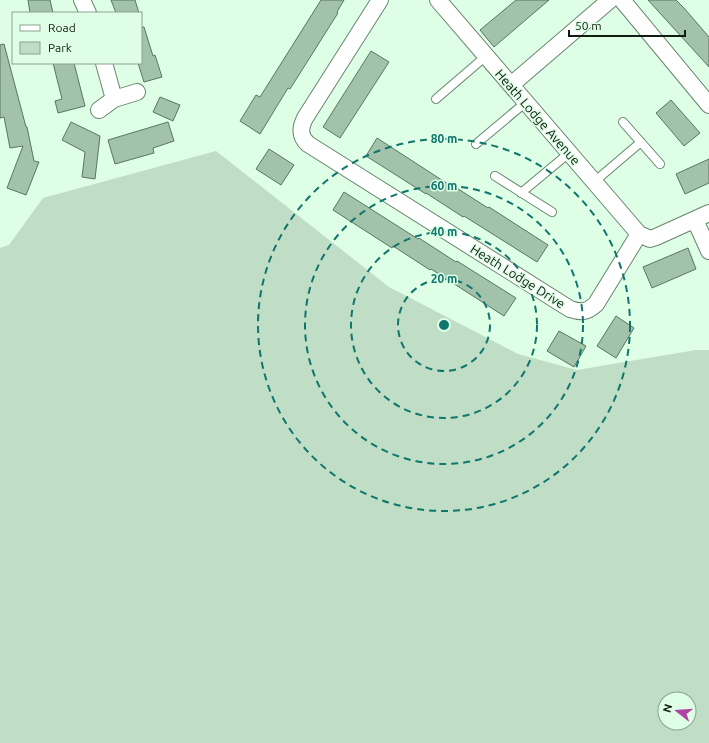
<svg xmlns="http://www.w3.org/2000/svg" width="709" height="743" font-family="Ubuntu,sans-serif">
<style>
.green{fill:#c0ddc6;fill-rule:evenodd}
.building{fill:#a3c2aa;stroke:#5a7660}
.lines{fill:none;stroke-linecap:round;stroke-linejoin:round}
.service-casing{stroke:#68856f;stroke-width:10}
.minor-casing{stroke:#68856f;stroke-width:18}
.service{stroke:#fff;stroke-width:8}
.minor{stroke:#fff;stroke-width:16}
.ring{fill:none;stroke:#0f766e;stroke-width:2;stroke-dasharray:7 5}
.labels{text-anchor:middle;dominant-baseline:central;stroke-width:3;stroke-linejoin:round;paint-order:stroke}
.street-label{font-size:13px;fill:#101b12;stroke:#defee5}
.centre{fill:#0f766e;stroke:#defee5;stroke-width:2}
.ring-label{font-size:12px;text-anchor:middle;font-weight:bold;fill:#0f766e;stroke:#defee5;stroke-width:3;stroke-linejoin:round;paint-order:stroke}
</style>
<rect width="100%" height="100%" fill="#defee5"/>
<!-- green -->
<path class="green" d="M216 151 389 287 518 354 577 370 696 350H709V743H0V248L9 245 43 198ZM665 699H689V723H665Z"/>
<!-- building -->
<path class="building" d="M28 0H50L53 13H30Z
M111 0H135L139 13H116Z
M321 0H344L337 12 338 13 290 89 288 88 260 134 240 121 256 95 260 97Z
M516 0H549L494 47 480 30Z
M648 0H676L684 8 709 37V67Z
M141 27H144L153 56 155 55 162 77 144 82 138 63H141Z
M4 44 26 127H27L34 161 39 162 26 195 7 188 23 146 10 148 4 117 0 118V45Z
M371 51 389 62 340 138 323 127Z
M53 63H74L85 106 58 113 55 101 62 99Z
M160 97 180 105 173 121 153 112Z
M671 100 700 133 684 146 656 113Z
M71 122 100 136 95 179 82 177 85 152 62 140Z
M168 122 174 141 153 148 154 153 115 164 108 140Z
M377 138 451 186 452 185 488 208 489 207 548 245 537 262 464 216 463 217 426 193V194L366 156Z
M269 149 294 165 281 185 256 169Z
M709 159V183L685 194 676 174Z
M344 192 418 239 419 238 456 262 457 261 516 298 504 316 431 269 430 270 393 246 392 248 333 210Z
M688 248 696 269 652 288 643 267Z
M616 316 634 328 616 358 597 346Z
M559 331 586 346 574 367 547 351Z"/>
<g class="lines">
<defs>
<path id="service" d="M436 99 486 56
M623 122 660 164
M476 144 526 102
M495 176 552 212
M594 182 641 142
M521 193 569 153"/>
<path id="minor" d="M82 0 88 13
M380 0 305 118C300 128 299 136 308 144L570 309C582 313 587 312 596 304L639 234 650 239 656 237 709 213
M438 0 639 234
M622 0 709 105
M104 63 114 99
M511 85 610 0
M99 110 114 99 137 92
M695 220 709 251"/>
</defs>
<!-- service casing -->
<use href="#service" class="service-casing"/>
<!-- minor casing -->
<use href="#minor" class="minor-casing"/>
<!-- service -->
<use href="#service" class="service"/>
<!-- minor -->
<use href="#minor" class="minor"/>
</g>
<!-- distance rings -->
<g class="ring">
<circle cx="444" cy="325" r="46"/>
<circle cx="444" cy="325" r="93"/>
<circle cx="444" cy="325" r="139"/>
<circle cx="444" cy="325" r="186"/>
</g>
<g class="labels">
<!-- street labels -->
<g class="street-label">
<text transform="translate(538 117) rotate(49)">Heath Lodge Avenue</text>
<text transform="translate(518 276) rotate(32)">Heath Lodge Drive</text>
</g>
</g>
<circle cx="444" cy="325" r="6" class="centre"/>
<g class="ring-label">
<text x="444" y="143">80 m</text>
<text x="444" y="190">60 m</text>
<text x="444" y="236">40 m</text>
<text x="444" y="283">20 m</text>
</g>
<!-- legend -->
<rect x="12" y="12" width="130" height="52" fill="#defee5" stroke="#8ca391"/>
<rect x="20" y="25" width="20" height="6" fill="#ffffff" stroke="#8ca391"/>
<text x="48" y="32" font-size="12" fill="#101b12">Road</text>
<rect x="20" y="42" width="20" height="12" fill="#c0ddc6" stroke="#8ca391"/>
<text x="48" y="52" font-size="12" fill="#101b12">Park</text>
<!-- north arrow -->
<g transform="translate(677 711) rotate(287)"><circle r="19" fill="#defee5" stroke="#8ca391"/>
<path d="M0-3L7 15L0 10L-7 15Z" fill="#ae43a4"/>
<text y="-6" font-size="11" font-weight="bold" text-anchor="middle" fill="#101b12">N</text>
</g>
<!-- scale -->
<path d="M569 30v6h116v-6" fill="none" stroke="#101b12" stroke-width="2"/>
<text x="575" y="30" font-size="12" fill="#101b12" stroke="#defee5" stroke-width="3" paint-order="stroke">50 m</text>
</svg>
